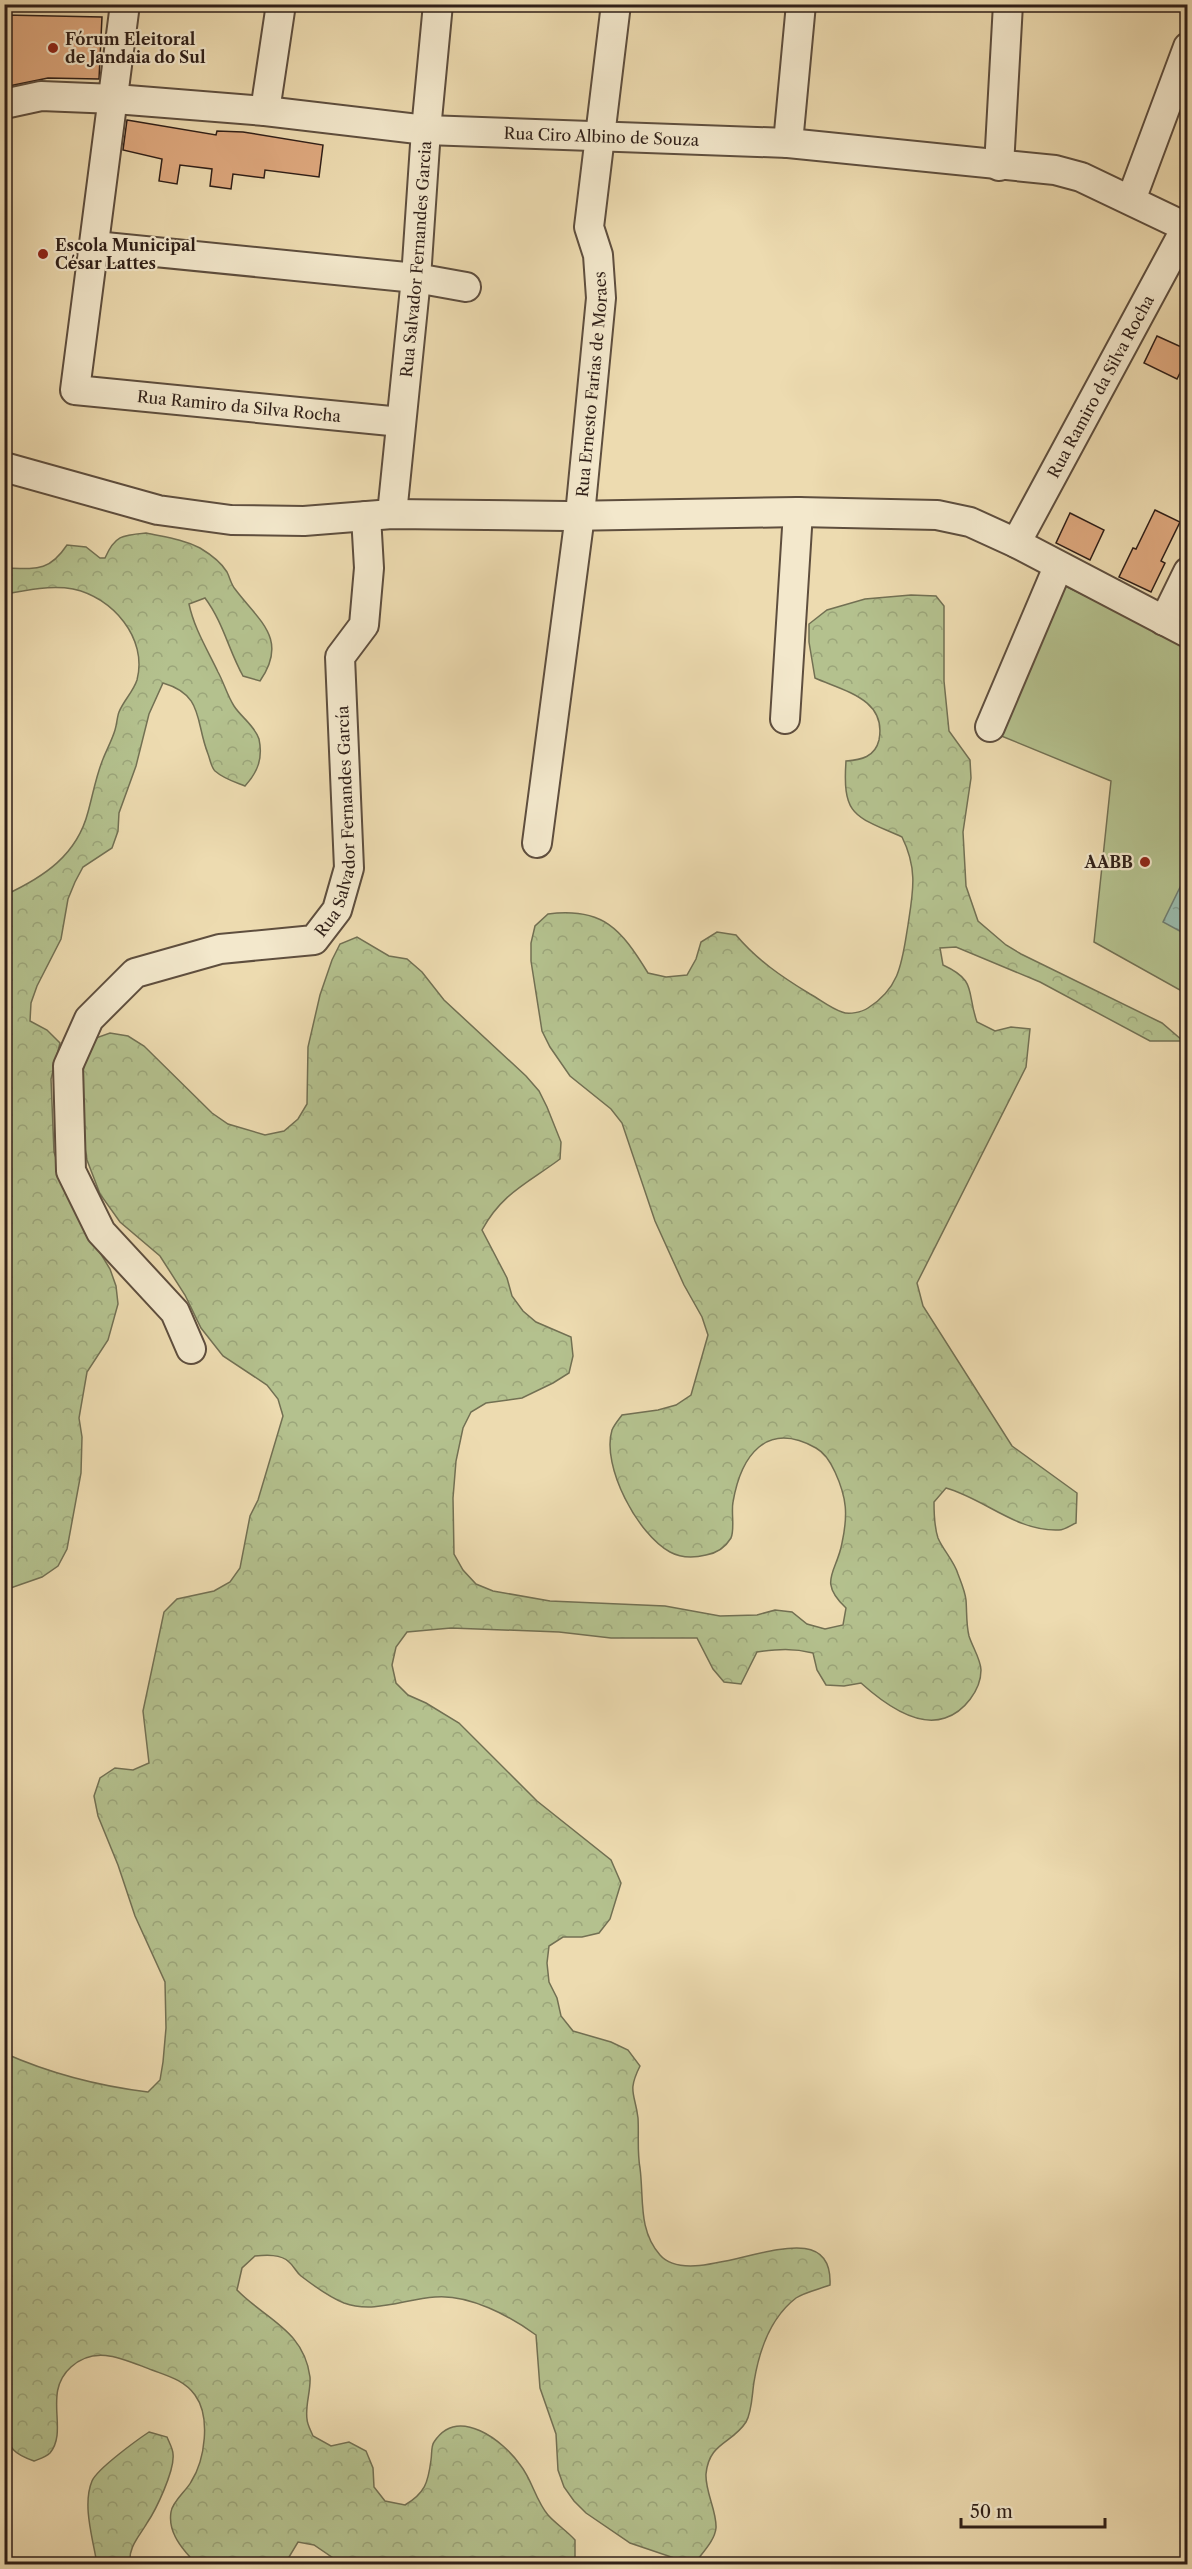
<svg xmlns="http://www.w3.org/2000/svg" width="1192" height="2569" font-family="'Libre Caslon Text',serif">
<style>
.grass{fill:#b4c18e;stroke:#727053;stroke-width:1.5}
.forest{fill:url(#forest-crowns);stroke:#727053;stroke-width:1.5}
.water{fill:url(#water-ripples);stroke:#6f7d71;stroke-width:1.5}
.building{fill:#dfa97f;stroke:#2f1f18;stroke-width:1.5}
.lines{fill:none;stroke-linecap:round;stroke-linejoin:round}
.minor-casing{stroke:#5e4e3e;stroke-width:32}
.minor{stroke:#f3e8cc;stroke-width:28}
.poi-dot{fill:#8f2418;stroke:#f3e8cc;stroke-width:2}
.labels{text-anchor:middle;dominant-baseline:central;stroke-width:4.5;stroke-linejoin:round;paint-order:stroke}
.poi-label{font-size:16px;font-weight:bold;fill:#2f1f18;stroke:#f3e8cc;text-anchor:start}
.street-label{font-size:16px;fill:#2f1f18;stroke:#f3e8cc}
</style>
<defs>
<pattern id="forest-crowns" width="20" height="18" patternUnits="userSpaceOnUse" patternTransform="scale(1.5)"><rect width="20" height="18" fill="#b4c18e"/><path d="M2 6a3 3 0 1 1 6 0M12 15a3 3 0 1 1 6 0" fill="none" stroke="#9ba57a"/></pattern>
<pattern id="water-ripples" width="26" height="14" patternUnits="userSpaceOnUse" patternTransform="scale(1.5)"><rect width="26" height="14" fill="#99bbad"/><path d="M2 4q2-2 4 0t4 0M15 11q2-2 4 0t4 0" fill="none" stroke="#84a094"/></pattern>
</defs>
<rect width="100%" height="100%" fill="#eddbb0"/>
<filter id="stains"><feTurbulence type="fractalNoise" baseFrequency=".00333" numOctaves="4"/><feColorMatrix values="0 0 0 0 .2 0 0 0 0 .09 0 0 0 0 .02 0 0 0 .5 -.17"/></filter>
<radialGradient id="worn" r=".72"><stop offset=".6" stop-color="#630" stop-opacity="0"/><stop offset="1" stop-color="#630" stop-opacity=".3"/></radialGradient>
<!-- grass -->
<path class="grass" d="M1063 585 1187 645V994L1094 942 1111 781 999 735Z"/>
<!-- forest -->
<path class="forest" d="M146 533C164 537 183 539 200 548 210 554 221 562 227 572 230 578 231 584 235 589 259 621 289 639 260 681L243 676C229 651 223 622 205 598L189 604C194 628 207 649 218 672 224 683 227 695 234 706 241 717 255 726 259 739 263 758 258 772 245 786 235 782 224 779 215 771 211 767 210 759 208 754 195 721 204 695 163 683L149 714 136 766 119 813 118 831 112 848 83 867 75 882 68 899 61 939 37 986 31 1003 30 1021 47 1030 60 1043 51 1079 54 1152 72 1206 110 1269 116 1286 118 1304 108 1340 87 1372 79 1418 82 1437 81 1473 67 1549 58 1566 42 1577 5 1590V895C44 877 77 855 88 812 93 794 96 776 103 759 107 749 112 740 115 730 117 724 117 717 119 712 124 700 133 692 137 680 148 638 112 597 73 589 51 585 26 590 5 594V568C36 569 49 572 67 545L86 547 100 558H105C115 535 123 535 146 533Z
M911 595 936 596 944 606V681L949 731 970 760 971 778 963 832 966 886 978 921 1006 945 1021 954 1162 1023 1183 1041H1150L1040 982 956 947 940 948 943 965C978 981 966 992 977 1022L995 1031 1011 1027 1030 1029 1026 1067 917 1283 923 1306 1012 1446 1077 1493 1076 1523C1071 1525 1065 1530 1059 1530 1017 1532 985 1499 946 1488L934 1502C934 1514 934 1526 938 1538 943 1550 954 1561 958 1574 961 1582 965 1591 966 1600 967 1612 966 1624 969 1636 972 1646 981 1660 981 1670 981 1690 964 1712 945 1718 916 1728 881 1701 861 1683L844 1686 826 1685 817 1670 813 1653C793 1648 778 1649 757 1652L741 1684 724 1682 713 1669 697 1638H611L559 1632 451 1628 407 1632 396 1647 392 1665 396 1683 408 1695 426 1703 459 1723 537 1801 611 1860 621 1883 610 1919 599 1933 582 1937H563L549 1946 547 1963 549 1982 557 1998 561 2016 573 2031 611 2042 628 2050 640 2066C627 2092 635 2093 638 2118 639 2135 637 2151 640 2168 644 2199 638 2230 660 2255 696 2297 834 2198 830 2285 820 2289 805 2292 796 2298 770 2318 759 2351 754 2382 752 2394 752 2412 746 2422 732 2444 709 2442 706 2474 705 2492 717 2511 716 2528 715 2539 705 2550 698 2559L680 2560 630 2543 586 2513 574 2501 564 2487 558 2470 556 2434 540 2388 536 2335C510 2316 469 2294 435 2297 405 2299 374 2314 344 2303 329 2297 314 2286 301 2276 296 2272 294 2266 289 2262 281 2254 266 2255 255 2256L242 2268 237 2290C265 2319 304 2330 310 2377 311 2391 305 2405 307 2419 307 2424 311 2431 313 2436L331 2446 349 2442 366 2451 373 2468 374 2487 385 2501 405 2505C425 2493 428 2483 431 2460 432 2454 431 2446 434 2442 458 2405 504 2441 521 2466 532 2480 536 2501 548 2515 556 2524 567 2531 575 2540V2558L572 2564H342L314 2545 298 2542 289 2557 288 2564H189L190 2557C179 2545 168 2530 171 2512 172 2502 186 2491 191 2482 205 2460 211 2417 195 2395 184 2380 168 2376 152 2370 125 2360 96 2344 71 2367 42 2393 69 2430 50 2453 46 2457 39 2459 34 2461 14 2454 9 2449 4 2428V2053C49 2073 99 2086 148 2092L160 2080 163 2062 166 2028 165 1982 135 1916 118 1865 98 1816 94 1796 100 1778 115 1768 133 1770 149 1763 143 1711 164 1612 177 1599 214 1591 230 1582 240 1568 250 1516 258 1500 283 1416 278 1399 267 1385 223 1356 201 1328 185 1295 160 1256 120 1222 100 1194 87 1160 84 1143 83 1073 85 1055 93 1039 110 1033 128 1036 144 1046 212 1113 228 1124 265 1135 284 1131 298 1119 307 1104 308 1047 320 995 332 960 340 944 357 937 389 956 407 959 422 972 444 1000 526 1076 539 1091 547 1107 561 1142 560 1159C528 1183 502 1193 482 1230L507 1278 512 1296 523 1311 536 1322 571 1337 573 1356 569 1373 553 1383 522 1398 486 1403 471 1412 463 1428 456 1461 453 1498 454 1554 463 1570 476 1584 493 1591 550 1601 665 1606 720 1616 757 1615 775 1610 792 1612 807 1624 825 1629 843 1625 846 1608C817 1581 837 1572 842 1543 848 1515 847 1498 835 1472 831 1463 825 1453 816 1448 766 1420 741 1456 733 1502 731 1512 735 1529 731 1538 725 1548 717 1553 706 1555 694 1558 681 1558 670 1552 638 1535 601 1466 612 1430 614 1425 619 1419 622 1415L658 1410 676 1405 691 1395 708 1335 702 1317 684 1285 655 1221 622 1123 611 1109 570 1076 550 1047 542 1031 531 961V943L535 926 548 914C603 907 621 929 648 973L666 977 687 975 696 959 701 942 717 932 736 935C757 960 782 977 810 994 821 1000 830 1008 842 1012 849 1015 862 1012 868 1008 901 987 902 961 908 925 913 892 918 869 902 837 856 816 842 818 846 761 861 760 875 757 879 740 887 699 844 691 815 678L809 642V624L827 610 865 599Z
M149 2432 167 2437C169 2442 173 2449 173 2454 175 2470 156 2510 147 2523 139 2537 128 2547 130 2564H97C93 2539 82 2505 92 2481 97 2469 137 2440 149 2432Z"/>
<!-- water -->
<path class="water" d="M1187 873 1188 935H1187L1163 922Z"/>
<!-- building -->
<path class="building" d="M4 15 102 17 99 79 48 78 4 87Z
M127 120 216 135 217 131 243 132 323 145 319 177 265 170 264 178 233 174 231 189 210 186 212 169 180 165 177 184 159 181 162 159 123 150Z
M1157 336 1188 350V357L1177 379 1144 363Z
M1155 510 1180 522 1161 561 1165 563 1151 592 1119 577 1133 548 1136 549Z
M1070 513 1104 530 1090 560 1056 543Z"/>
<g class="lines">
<defs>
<g id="minor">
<path id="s1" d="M125 4 75 390 401 422"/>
<path id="s2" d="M4 104 41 96 115 99 265 111 426 130 788 143 1055 170 1081 177 1188 228"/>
<path d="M265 111 281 4"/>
<path d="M788 143 801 4"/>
<path d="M999 166 1008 4"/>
<path d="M1131 200 1188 47"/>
<path d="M95 246 416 278 466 287"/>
<path d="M4 467 158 510 231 520 304 521 392 514 567 516 798 512 937 515 970 522 1016 543 1188 633"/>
<path id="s3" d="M392 514 416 278 426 130 438 4"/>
<path id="s4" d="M1016 543 1186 228"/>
<path d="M1164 621 1188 572"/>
<path d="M785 719 798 512"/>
<path d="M990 727 1058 567"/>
<path id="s5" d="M537 843 580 515 601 298 598 255 589 227 616 4"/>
<path id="s6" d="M191 1349 175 1312 101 1232 71 1171 68 1066 89 1019 135 973 220 949 314 940 337 910 349 868 340 657 364 625 369 568 366 516"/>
</g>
</defs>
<!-- minor casing -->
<use href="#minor" class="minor-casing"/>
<!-- minor -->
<use href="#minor" class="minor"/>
</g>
<!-- markers -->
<g class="poi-dot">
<circle cx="53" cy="48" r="6"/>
<circle cx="43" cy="254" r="6"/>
<circle cx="1145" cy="862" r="6"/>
</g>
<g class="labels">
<!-- poi labels -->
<g class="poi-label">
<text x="65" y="39">Fórum Eleitoral<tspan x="65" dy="18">de Jandaia do Sul</tspan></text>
<text x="55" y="245">Escola Municipal<tspan x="55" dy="18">César Lattes</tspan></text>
<text x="1133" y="862" text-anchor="end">AABB</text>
</g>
<!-- street labels -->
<g class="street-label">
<text stroke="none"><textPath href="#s2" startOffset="600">Rua Ciro Albino de Souza</textPath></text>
<text stroke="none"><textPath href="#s3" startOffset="256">Rua Salvador Fernandes Garcia</textPath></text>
<text stroke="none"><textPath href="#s5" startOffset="462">Rua Ernesto Farias de Moraes</textPath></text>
<text stroke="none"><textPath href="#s4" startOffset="178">Rua Ramiro da Silva Rocha</textPath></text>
<text stroke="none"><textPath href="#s1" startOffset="554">Rua Ramiro da Silva Rocha</textPath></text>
<text stroke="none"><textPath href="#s6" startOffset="747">Rua Salvador Fernandes García</textPath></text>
</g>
</g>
<!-- margin -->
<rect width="1192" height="2569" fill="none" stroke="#eddbb0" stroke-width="24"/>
<rect x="6" y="6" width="1180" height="2557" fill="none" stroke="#2f1f18" stroke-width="3"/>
<rect x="12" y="12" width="1168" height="2545" fill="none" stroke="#2f1f18" stroke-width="1.5"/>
<!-- scale -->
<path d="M961 2518v9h144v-9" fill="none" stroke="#2f1f18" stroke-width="3"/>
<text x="970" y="2518" font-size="18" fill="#2f1f18" stroke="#f3e8cc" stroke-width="4.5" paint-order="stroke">50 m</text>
<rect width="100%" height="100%" filter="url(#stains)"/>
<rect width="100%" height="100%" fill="url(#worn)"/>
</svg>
